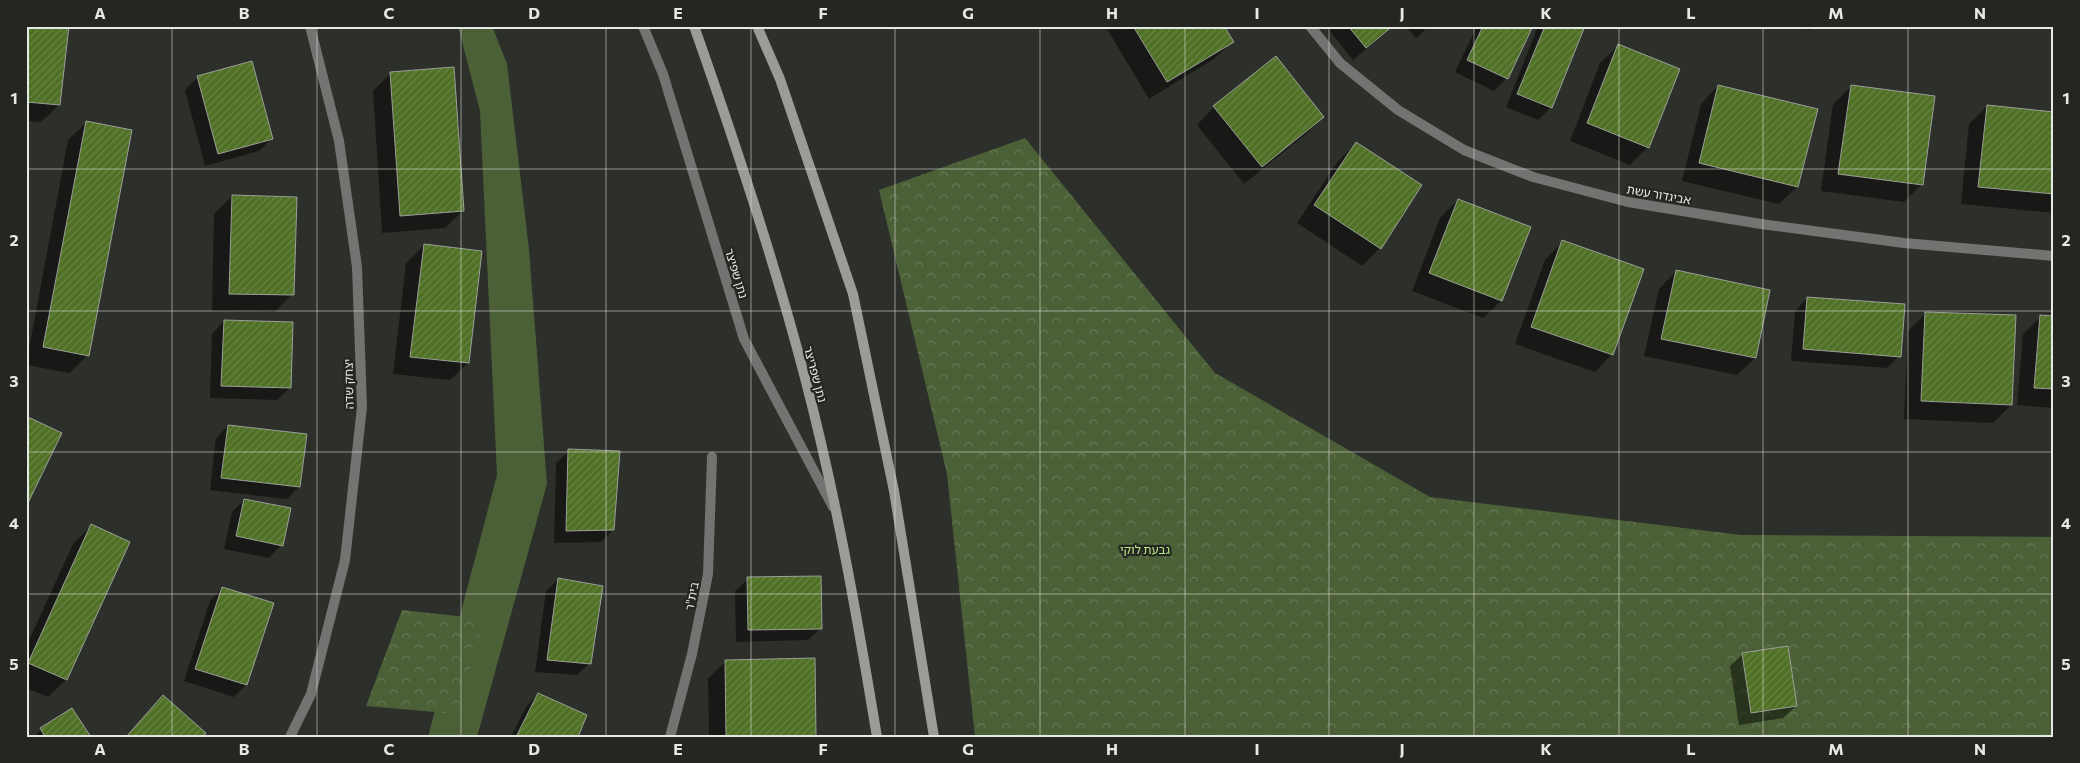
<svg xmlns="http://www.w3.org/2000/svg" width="2080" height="763" font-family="Commissioner,'Noto Sans Hebrew',sans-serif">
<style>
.grass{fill:#4c6037}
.park{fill:url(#park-crowns)}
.shadow{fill:#0007}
.building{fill:url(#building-hatch);stroke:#9b9f99}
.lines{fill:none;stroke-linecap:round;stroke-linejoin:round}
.street{stroke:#737472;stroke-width:10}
.secondary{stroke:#9a9c98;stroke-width:10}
.grid{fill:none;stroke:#e6e8e4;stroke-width:1;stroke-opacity:0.55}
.labels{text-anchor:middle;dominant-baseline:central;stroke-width:4.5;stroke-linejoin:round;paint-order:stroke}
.street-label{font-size:12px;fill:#e6e8e4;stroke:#232621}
.park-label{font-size:12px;fill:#b9ea85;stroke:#232621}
.neatline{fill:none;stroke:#e6e8e4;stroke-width:2}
.grid-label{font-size:16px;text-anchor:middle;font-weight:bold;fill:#e6e8e4}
</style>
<defs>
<pattern id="park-crowns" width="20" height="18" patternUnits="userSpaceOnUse" patternTransform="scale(1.25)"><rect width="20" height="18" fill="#4c6037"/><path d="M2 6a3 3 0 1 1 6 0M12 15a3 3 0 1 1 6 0" fill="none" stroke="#667754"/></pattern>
<pattern id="building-hatch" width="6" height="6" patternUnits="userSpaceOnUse" patternTransform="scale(1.25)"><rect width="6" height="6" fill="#4f7025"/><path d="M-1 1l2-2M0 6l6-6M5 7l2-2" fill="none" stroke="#688444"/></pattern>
</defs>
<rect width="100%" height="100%" fill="#2d2f2a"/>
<!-- grass -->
<path class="grass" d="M458 26H492L507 64 529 249 547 484 477 737H428L497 475 480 111Z"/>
<!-- park -->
<path class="park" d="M1025 138 1215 373 1430 497 1741 535 2054 537V737H975L947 474 879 190Z
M402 610 484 619 458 714 366 706Z"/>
<!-- shadow -->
<path class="shadow" d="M26 26 59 105 41 122 26 121Z
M1110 26H1223L1232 42 1214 59 1149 99 1107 29Z
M1326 26H1394L1353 60Z
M1405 26H1429L1416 38Z
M1477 26H1531L1507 78 1494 91 1455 72Z
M1538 26H1584L1551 107 1538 120 1506 107Z
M1790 26H1815L1811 30Z
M1618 46 1648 147 1630 165 1570 141 1600 63Z
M391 73 463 211 445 228 382 233 373 91Z
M198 77 271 139 259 151 205 166 185 90Z
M1718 86 1816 110 1797 187 1779 204 1682 181 1701 104Z
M1851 87 1922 184 1904 202 1821 191 1833 104Z
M1987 106 2054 113V213L1961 204 1969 124Z
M1214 107 1323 117 1305 135 1244 184 1197 125Z
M86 123 88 355 70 373 26 365 68 140Z
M1356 143 1421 186 1380 248 1362 266 1297 223 1338 161Z
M232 196 292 294 275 312 212 311 214 214Z
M1458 200 1529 228 1501 301 1483 318 1412 291 1440 218Z
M1562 242 1612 354 1595 372 1515 344 1545 260Z
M424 245 468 363 450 380 393 374 406 263Z
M1676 271 1755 358 1737 375 1644 356 1659 289Z
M1807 298 1899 356 1887 368 1791 361 1795 311Z
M1926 313 2011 405 1993 423 1904 419 1908 331Z
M2041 317 2054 318V408L2017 405 2023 334Z
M224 321 290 388 277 400 210 398 212 334Z
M228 426 299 487 287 499 210 490 216 438Z
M569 451 613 530 601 542 554 543 556 463Z
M244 500 281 545 269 558 224 549 232 512Z
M91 526 128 543 66 680 48 697 26 688V647L73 544Z
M558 579 590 663 577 675 535 672 546 591Z
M748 579 821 628 808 640 736 642 735 591Z
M222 588 272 604 246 685 234 697 184 681 210 601Z
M1743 654 1796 706 1783 718 1739 725 1730 666Z
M726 661 815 737H709L708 679Z
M538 694 577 737H511L526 707Z
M41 729 90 737H34Z"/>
<!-- building -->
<path class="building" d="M26 26H69L60 105 26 102Z
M1133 26H1224L1234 42 1167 82Z
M1348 26H1393L1366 48Z
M1483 26H1533L1508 79 1467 60Z
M1545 26H1585L1552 108 1517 94Z
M1618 44 1680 69 1649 148 1587 123Z
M1276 56 1324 117 1262 167 1213 106Z
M252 61 273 139 218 154 197 76Z
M454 67 464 211 400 216 390 72Z
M1718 85 1818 109 1798 187 1699 163Z
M1851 85 1935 96 1923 185 1838 174Z
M1987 105 2054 112V194L1978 187Z
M86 121 132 130 89 356 43 347Z
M1356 142 1422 185 1381 249 1314 205Z
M232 195 297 197 294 295 229 294Z
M1458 199 1531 227 1502 301 1429 273Z
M1562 240 1644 269 1613 355 1531 327Z
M424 244 482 251 469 363 410 357Z
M1676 270 1770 290 1756 358 1661 339Z
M1807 297 1905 304 1901 357 1803 349Z
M1925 312 2016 315 2012 405 1921 401Z
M2040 315 2054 316V389L2034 388Z
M224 320 293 322 291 388 221 386Z
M26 416 62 433 26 507Z
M228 425 307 434 300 487 221 478Z
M568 449 620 451 614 530 566 531Z
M244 499 291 508 283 546 236 536Z
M91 524 130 542 67 680 28 663Z
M821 576 822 629 748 630 747 577Z
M558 578 603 586 591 664 547 660Z
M222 587 274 603 247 685 195 669Z
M1788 646 1797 706 1751 713 1742 653Z
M815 658 816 737H726L725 660Z
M538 693 587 715 578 737H516Z
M163 695 206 733 203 737H126Z
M72 708 91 737H45L40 728Z"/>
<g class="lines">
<!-- street -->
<path class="street" d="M643 26 663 74 744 339 833 507
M1310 26 1340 63 1398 110 1464 150 1533 177 1628 202 1761 224 1904 243 2054 256
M290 737 311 694 345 560 362 407 357 267 339 141 310 26
M670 737 692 654 708 574 712 457"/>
<!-- secondary -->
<path class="secondary" d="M694 26C735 142 774 259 805 378 836 496 857 616 877 737
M757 26 780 79 853 294 894 491 934 737"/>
</g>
<!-- grid -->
<path class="grid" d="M172 26V737M317 26V737M461 26V737M606 26V737M751 26V737M895 26V737M1040 26V737M1185 26V737M1329 26V737M1474 26V737M1619 26V737M1763 26V737M1908 26V737M26 169H2054M26 311H2054M26 452H2054M26 594H2054"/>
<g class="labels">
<!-- street labels -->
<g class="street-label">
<text transform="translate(1659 194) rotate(10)">אביגדור עשת</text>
<text transform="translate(737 273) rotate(73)">נתן שפיצר</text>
<text transform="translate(816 374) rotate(75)">נתן שפריצר</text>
<text transform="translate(348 384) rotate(-91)">יצחק שדה</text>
<text transform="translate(691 596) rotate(-79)">בית"ר</text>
</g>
<!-- park labels -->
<g class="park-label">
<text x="1145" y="549">גבעת לוקי</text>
</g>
</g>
<!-- border -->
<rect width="2080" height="763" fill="none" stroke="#232621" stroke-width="55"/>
<rect x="28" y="28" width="2024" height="708" class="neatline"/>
<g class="grid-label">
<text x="100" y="19">A</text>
<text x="244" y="19">B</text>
<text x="389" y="19">C</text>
<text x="534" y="19">D</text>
<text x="678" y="19">E</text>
<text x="823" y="19">F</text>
<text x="968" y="19">G</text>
<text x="1112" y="19">H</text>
<text x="1257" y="19">I</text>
<text x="1402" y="19">J</text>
<text x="1546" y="19">K</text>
<text x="1691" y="19">L</text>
<text x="1836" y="19">M</text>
<text x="1980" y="19">N</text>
<text x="14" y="104">1</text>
<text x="2066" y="104">1</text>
<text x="14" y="246">2</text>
<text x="2066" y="246">2</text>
<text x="14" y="387">3</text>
<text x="2066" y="387">3</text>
<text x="14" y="529">4</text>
<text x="2066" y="529">4</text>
<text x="14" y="670">5</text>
<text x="2066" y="670">5</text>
<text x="100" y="755">A</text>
<text x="244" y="755">B</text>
<text x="389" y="755">C</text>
<text x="534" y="755">D</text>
<text x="678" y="755">E</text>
<text x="823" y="755">F</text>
<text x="968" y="755">G</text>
<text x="1112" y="755">H</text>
<text x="1257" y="755">I</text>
<text x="1402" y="755">J</text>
<text x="1546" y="755">K</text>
<text x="1691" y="755">L</text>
<text x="1836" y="755">M</text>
<text x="1980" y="755">N</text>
</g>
</svg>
